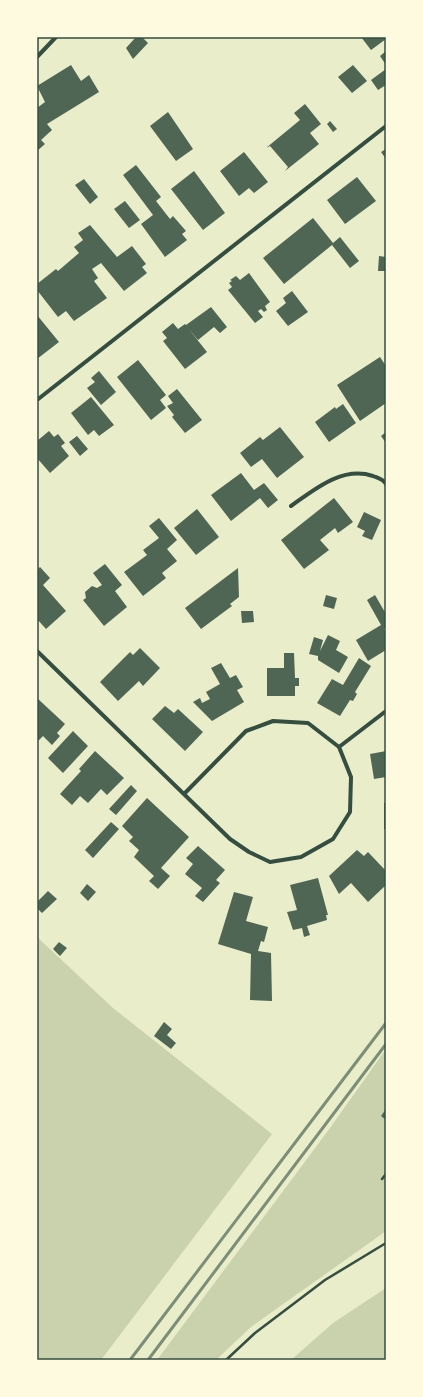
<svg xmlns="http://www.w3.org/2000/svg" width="423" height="1397" font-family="Roboto,sans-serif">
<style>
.green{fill:#cad2ad}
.building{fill:#4f6655}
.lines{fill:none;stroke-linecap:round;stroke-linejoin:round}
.path{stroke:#344e41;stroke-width:2.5}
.minor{stroke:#344e41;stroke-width:4}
.rail{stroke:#7c8e77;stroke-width:3}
.neatline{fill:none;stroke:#344e41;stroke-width:1.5}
</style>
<rect width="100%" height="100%" fill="#e9edc9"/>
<!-- green -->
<path class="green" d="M37 937 113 1008 272 1134 101 1360H37Z
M386 1049V1231L251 1327 216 1360H157L330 1128Z
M386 1288V1360H291L333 1323Z"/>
<!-- building -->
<path class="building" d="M136 37H142L148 43 133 59 126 48Z
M361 37H386V39L371 50Z
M386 51V65L380 56Z
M71 65 81 81 89 75 99 92 47 124 52 130 41 140 45 144 37 151V108L45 102 37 86Z
M353 65 367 81 352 93 338 77Z
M386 69V85L378 90 371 80Z
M305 104 321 124 310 133 319 144 285 171 288 167 270 146 266 148 300 120 294 113Z
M168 112 193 149 176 161 150 126Z
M330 121 337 129 333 132 327 124Z
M386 149V159L381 152Z
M244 152 268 182 254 193 249 188 239 196 220 171Z
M136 165 161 197 156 201 170 219 173 216 186 231 182 234 187 240 165 257 141 224 153 215 123 175Z
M194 171 225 213 203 230 171 189Z
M357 177 376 201 345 224 327 200Z
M84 179 98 197 90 204 75 185Z
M125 201 140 220 129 228 114 209Z
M313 218 333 243 340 237 359 261 350 268 332 245 284 284 263 258Z
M90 225 117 257 132 246 146 264 142 267 147 273 124 291 101 263 92 269 98 278 94 281 107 298 74 321 66 311 58 317 37 290V284L56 269 58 271 79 253 74 247 83 240 78 233Z
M379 256 386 257V271H378Z
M249 273 270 302 265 306 267 310 264 312 261 309 258 311 263 317 255 323 228 290 232 287 229 283 232 281 230 280 236 276 240 280Z
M292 291 308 312 288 326 276 311 286 303 283 298Z
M211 307 227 327 220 333 214 327 198 340 188 328 207 352 185 369 163 341 167 338 162 332 173 323 178 329 185 324 186 325Z
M37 315 59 342 37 359Z
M380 357 386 366V403L360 421 337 385Z
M138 360 166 395 160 400 166 408 151 420 117 377Z
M99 371 116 392 101 405 87 388 95 382 91 378Z
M177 389 202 420 185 433 172 417 174 415 167 406 173 403 168 396Z
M91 397 114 425 99 436 94 430 88 435 71 413Z
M343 404 356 423 329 442 315 422 335 407 336 409Z
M280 427 304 457 277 478 262 459 251 467 240 453 260 437 263 440Z
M49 431 54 437 58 434 65 443 61 446 69 456 50 473 37 458V441Z
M386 432V443L381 436Z
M77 436 88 449 80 456 69 442Z
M241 473 254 490 264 483 278 500 268 508 260 498 231 521 211 495Z
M334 498 353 522 338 533 335 528 320 540 329 550 304 569 281 540Z
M197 509 219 537 196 555 174 528Z
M364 512 381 520 372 540 362 536 365 531 357 527Z
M159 518 177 540 167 549 177 561 162 573 166 578 143 596 124 572 147 555 143 550 159 538 149 526Z
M105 564 122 585 115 591 127 607 104 626 83 600 86 598 85 592 92 586 97 588 102 585 93 573Z
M40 567 50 578 43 585 66 611 46 629 37 619V570Z
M238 568 239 597 230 604 232 606 201 629 185 608Z
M326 595 337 598 334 609 323 606Z
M375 595 386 614V628L384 629 386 633V650L368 661 356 640 381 625 367 600Z
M241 611H253L254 622 242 623Z
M328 635 340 641 336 650 348 657 339 673 318 660V656L309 654 314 637 323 640 320 651Z
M140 648 160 668 143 686 139 681 118 701 100 682 130 652 133 655Z
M284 653H294L295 678H299V686H295V696H267V668H284Z
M359 658 371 666 355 692 357 694 353 701 350 700 340 716 317 703 332 679 343 685Z
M221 663 230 678 236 675 243 687 237 690 244 702 212 721 193 702 200 698 202 703 210 699 206 692 220 684 211 668Z
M37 698 65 724 57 733 60 736 52 745 43 736 37 742Z
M165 706 174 713 178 709 203 732 185 751 152 719Z
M73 731 88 746 63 773 48 758Z
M95 751 124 778 107 795 101 789 88 803 80 796 72 805 60 794 81 771 79 769Z
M386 751V777L374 779 370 754Z
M131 785 137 791 116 815 109 809Z
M147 798 189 837 161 868 170 876 158 889 149 881 154 876 134 857 139 850 129 841 133 837 122 826Z
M384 803H386V829H384Z
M111 822 119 829 93 858 85 850Z
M198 846 225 870 216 880 220 883 203 902 195 896 202 888 185 874 193 864 186 858Z
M357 850 364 856 368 852 386 871V885L368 902 351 883 339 894 329 876Z
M318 878 328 915H326L327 920 307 926 310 935 304 937 302 928 293 930 287 912 297 910 290 885Z
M87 884 96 892 88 901 80 893Z
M48 891 57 899 42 913 37 908V902Z
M234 892 253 897 246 921 268 927 264 942 261 941 258 951 271 953 272 1001 250 1000 251 954 218 944Z
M59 942 67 948 60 956 53 949Z
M164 1022 172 1029 167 1035 176 1043 171 1049 154 1036Z
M386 1109V1120L381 1116Z"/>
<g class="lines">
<!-- path -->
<path class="path" d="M382 1179 386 1174
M226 1360 255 1333 325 1280 386 1243"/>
<!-- minor -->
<path class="minor" d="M37 57 56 37
M37 400 386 126
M291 506C315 489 342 466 373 476 378 478 383 479 386 484
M37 651 230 839 249 852 270 862 301 857 333 839 350 812 351 777 339 747 308 723 273 721 246 731 184 794
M339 747 386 711"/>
<!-- rail -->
<path class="rail" d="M130 1360 386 1023
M148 1360 386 1044"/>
</g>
<!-- border -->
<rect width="423" height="1397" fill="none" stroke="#fefae0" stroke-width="76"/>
<rect x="38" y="38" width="347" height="1321" class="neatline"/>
</svg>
